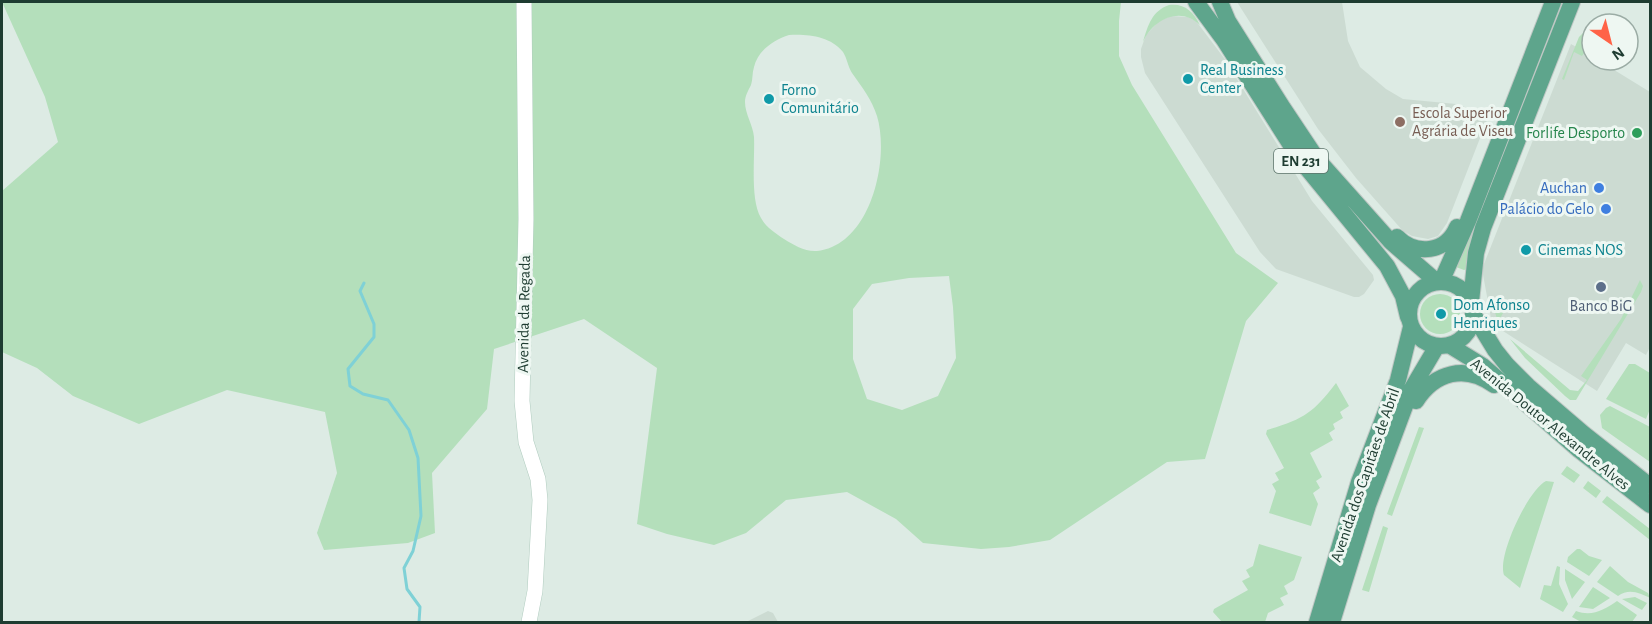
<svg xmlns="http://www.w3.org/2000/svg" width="1652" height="624" font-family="'Alegreya Sans',sans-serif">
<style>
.built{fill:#ccdbd2}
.green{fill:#b4dfbb;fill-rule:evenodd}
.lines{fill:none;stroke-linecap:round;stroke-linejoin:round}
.stream{stroke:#7fd1d6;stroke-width:3}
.secondary-casing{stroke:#b0ccbf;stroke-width:16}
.primary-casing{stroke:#c0c8c5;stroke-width:18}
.secondary{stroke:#fff;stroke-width:15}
.primary{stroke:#5ea58c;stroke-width:16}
.culture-dot{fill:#0f9aa8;stroke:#eef7f2;stroke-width:2}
.education-dot{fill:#8d6e63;stroke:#eef7f2;stroke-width:2}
.leisure-dot{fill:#2e9e5b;stroke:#eef7f2;stroke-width:2}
.shop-dot{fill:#3f7fe0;stroke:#eef7f2;stroke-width:2}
.service-dot{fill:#5c6f8a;stroke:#eef7f2;stroke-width:2}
.labels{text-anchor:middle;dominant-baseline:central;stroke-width:6;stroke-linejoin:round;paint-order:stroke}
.shield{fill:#eef7f2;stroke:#5c746b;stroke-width:1.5}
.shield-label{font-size:15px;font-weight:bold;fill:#1e3c31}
.culture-label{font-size:16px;fill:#0d838f;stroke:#eef7f2;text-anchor:start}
.education-label{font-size:16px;fill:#785e54;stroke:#eef7f2;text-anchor:start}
.leisure-label{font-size:16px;fill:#27864d;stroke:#eef7f2;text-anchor:end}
.shop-label{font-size:16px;fill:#366cbe;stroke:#eef7f2;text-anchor:end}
.service-label{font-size:16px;fill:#4e5e75;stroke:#eef7f2}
.street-label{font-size:16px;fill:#1e3c31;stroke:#eef7f2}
</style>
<rect width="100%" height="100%" fill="#ddebe4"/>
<!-- built -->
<path class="built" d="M1237 2H1342L1348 41 1360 67 1386 89 1403 99 1456 104 1489 115 1447 223 1438 236 1428 239 1412 236 1403 231 1356 178 1318 129Z
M1171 16 1188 17 1196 21 1224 58 1312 201 1373 275 1374 280 1364 294 1359 297H1354L1276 269 1260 252 1145 73 1141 57V49L1146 35 1159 21Z
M1571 44 1592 56V60H1598L1650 92V347L1646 355 1626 343 1597 391 1492 324 1482 269Z
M768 611 773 613 778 622H746Z"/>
<!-- green -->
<path class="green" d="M2 2H1121L1119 21V56L1132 85 1236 253 1278 283 1246 321 1205 459 1167 462 1050 540 1009 547 981 549 923 543 896 519 847 492 786 500 746 533 714 545 667 534 637 524 657 368 584 319 494 349 487 409 432 473 435 533 408 543 324 550 317 533 337 473 325 412 227 390 139 424 73 396 37 368 2 352V191L58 142 45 97ZM789 35C808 34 830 36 843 52 847 58 848 67 852 73 862 87 872 100 877 116 890 159 871 245 817 251 805 252 794 245 784 239 775 233 766 227 761 218 750 199 755 159 754 137 753 125 745 114 745 102 745 96 748 91 751 85 753 79 752 73 754 67 758 50 774 40 789 35ZM949 276 953 307 956 358 938 396 902 410 867 399 853 359V309L872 284 909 278Z
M1169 5C1184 3 1193 11 1200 25 1180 5 1152 20 1143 42 1148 25 1152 11 1169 5Z
M1583 33 1592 42 1582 56 1574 52 1564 80 1562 79 1579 37Z
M1496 166 1501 168 1467 269 1464 270 1456 267Z
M1640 280 1643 286 1641 292 1576 400H1570L1565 396 1525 358 1510 339 1570 390 1578 391 1587 380 1581 376 1621 319Z
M1420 314a20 20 0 1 1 40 0a20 20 0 1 1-40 0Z
M1490 296 1507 306 1498 322Z
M1629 364H1635L1650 373V409L1646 419 1606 399Z
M1336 383 1349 406 1340 412 1343 418 1333 424 1335 429 1329 433 1333 440 1310 453 1322 477 1316 481 1320 488 1313 493 1318 504 1311 526 1269 513 1276 491 1272 484 1279 480 1275 473 1284 468 1266 434 1267 430C1304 419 1313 413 1336 383Z
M1610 406 1650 427V462L1602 428 1600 415 1606 408Z
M1419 427 1424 428 1392 516 1387 514Z
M1567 466 1580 475 1574 483 1561 474Z
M1546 481 1554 482 1520 588 1504 575C1497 556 1528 490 1546 481Z
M1588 481 1601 491 1596 498 1583 488Z
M1607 496 1650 529V540L1602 502Z
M1383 526 1388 528 1369 592 1362 590Z
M1259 544 1302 557 1294 580 1284 586 1288 594 1280 598 1284 605 1268 613 1265 622H1222L1213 612 1214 609 1248 590 1242 581 1250 577 1246 570 1253 566Z
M1577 549H1580L1589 556 1602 560 1589 576 1567 562 1568 557Z
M1557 566 1560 567 1559 584 1568 604 1563 612 1540 599 1544 585 1551 586Z
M1610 566 1628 582 1648 593 1650 598C1640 593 1629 588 1618 596L1597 582Z
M1565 569 1585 582 1572 599 1565 580Z
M1593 587 1610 598 1593 609 1579 607Z
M1635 597 1647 603 1642 610 1622 599Z
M1617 601 1637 615 1632 622H1581L1572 617 1576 611C1592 617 1604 610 1617 601Z"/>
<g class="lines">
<!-- stream -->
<path class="stream" d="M364 283 360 291 374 324V337L348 369 350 386 363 394 388 400 409 430 418 458 421 516 413 551 404 568 407 589 420 607 419 622"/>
<defs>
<path id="secondary" d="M524 2 526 219 522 401 526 442 538 479 540 500 535 591 529 622"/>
<path id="primary" d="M1196 2 1224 40 1301 161 1387 266 1403 296 1408 317
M1220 2 1228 21 1283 108 1317 159 1391 242 1436 281
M1397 237C1416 256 1446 253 1457 227
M1409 314a32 32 0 1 1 64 0a32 32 0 1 1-64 0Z
M1441 282 1468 221 1553 2
M1471 302 1476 253 1483 228 1572 2
M1473 314 1495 350 1507 365 1528 386 1584 434 1650 486
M1449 345 1483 366 1579 450 1650 505
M1416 401C1435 372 1465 364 1494 385
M1317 622 1359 482 1398 380 1411 327
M1332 622 1368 505 1411 390 1437 346"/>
</defs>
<!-- secondary casing -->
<use href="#secondary" class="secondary-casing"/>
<!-- primary casing -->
<use href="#primary" class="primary-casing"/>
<!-- secondary -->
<use href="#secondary" class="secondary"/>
<!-- primary -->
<use href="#primary" class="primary"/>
</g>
<!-- markers -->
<g class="culture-dot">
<circle cx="1188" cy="79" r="6"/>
<circle cx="769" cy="99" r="6"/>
<circle cx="1526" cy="250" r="6"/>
<circle cx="1441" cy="314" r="6"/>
</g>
<circle class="education-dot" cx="1400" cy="122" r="6"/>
<circle class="leisure-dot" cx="1637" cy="133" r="6"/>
<g class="shop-dot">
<circle cx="1599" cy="188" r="6"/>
<circle cx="1606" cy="209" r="6"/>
</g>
<circle class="service-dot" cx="1601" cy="287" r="6"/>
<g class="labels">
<!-- shield labels -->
<rect class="shield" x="1274" y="149" width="54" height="24" rx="4.5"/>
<g class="shield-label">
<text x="1301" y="161">EN 231</text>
</g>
<!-- culture labels -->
<g class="culture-label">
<text x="1200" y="70">Real Business<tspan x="1200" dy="18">Center</tspan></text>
<text x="781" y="90">Forno<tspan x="781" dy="18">Comunitário</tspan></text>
<text x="1538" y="250">Cinemas NOS</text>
<text x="1453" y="305">Dom Afonso<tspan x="1453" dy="18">Henriques</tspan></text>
</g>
<!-- education labels -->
<g class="education-label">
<text x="1412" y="113">Escola Superior<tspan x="1412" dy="18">Agrária de Viseu</tspan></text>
</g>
<!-- leisure labels -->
<g class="leisure-label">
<text x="1625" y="133">Forlife Desporto</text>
</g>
<!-- shop labels -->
<g class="shop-label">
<text x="1587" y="188">Auchan</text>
<text x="1594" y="209">Palácio do Gelo</text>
</g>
<!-- service labels -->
<g class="service-label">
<text x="1601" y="306">Banco BiG</text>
</g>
<!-- street labels -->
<g class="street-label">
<text transform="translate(524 314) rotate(-89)">Avenida da Regada</text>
<text transform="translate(1550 424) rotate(39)">Avenida Doutor Alexandre Alves</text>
<text transform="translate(1365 475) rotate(-71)">Avenida dos Capitães de Abril</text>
</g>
</g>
<!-- border -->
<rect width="1652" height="624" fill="none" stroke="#1e3c31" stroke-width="6"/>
<!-- north arrow -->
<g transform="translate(1610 42) rotate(145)"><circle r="28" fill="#eef7f2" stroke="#9baca5" stroke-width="1.5"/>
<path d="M0-4.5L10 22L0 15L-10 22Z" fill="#ff6347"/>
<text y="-9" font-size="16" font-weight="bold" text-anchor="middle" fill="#1e3c31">N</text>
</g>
</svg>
